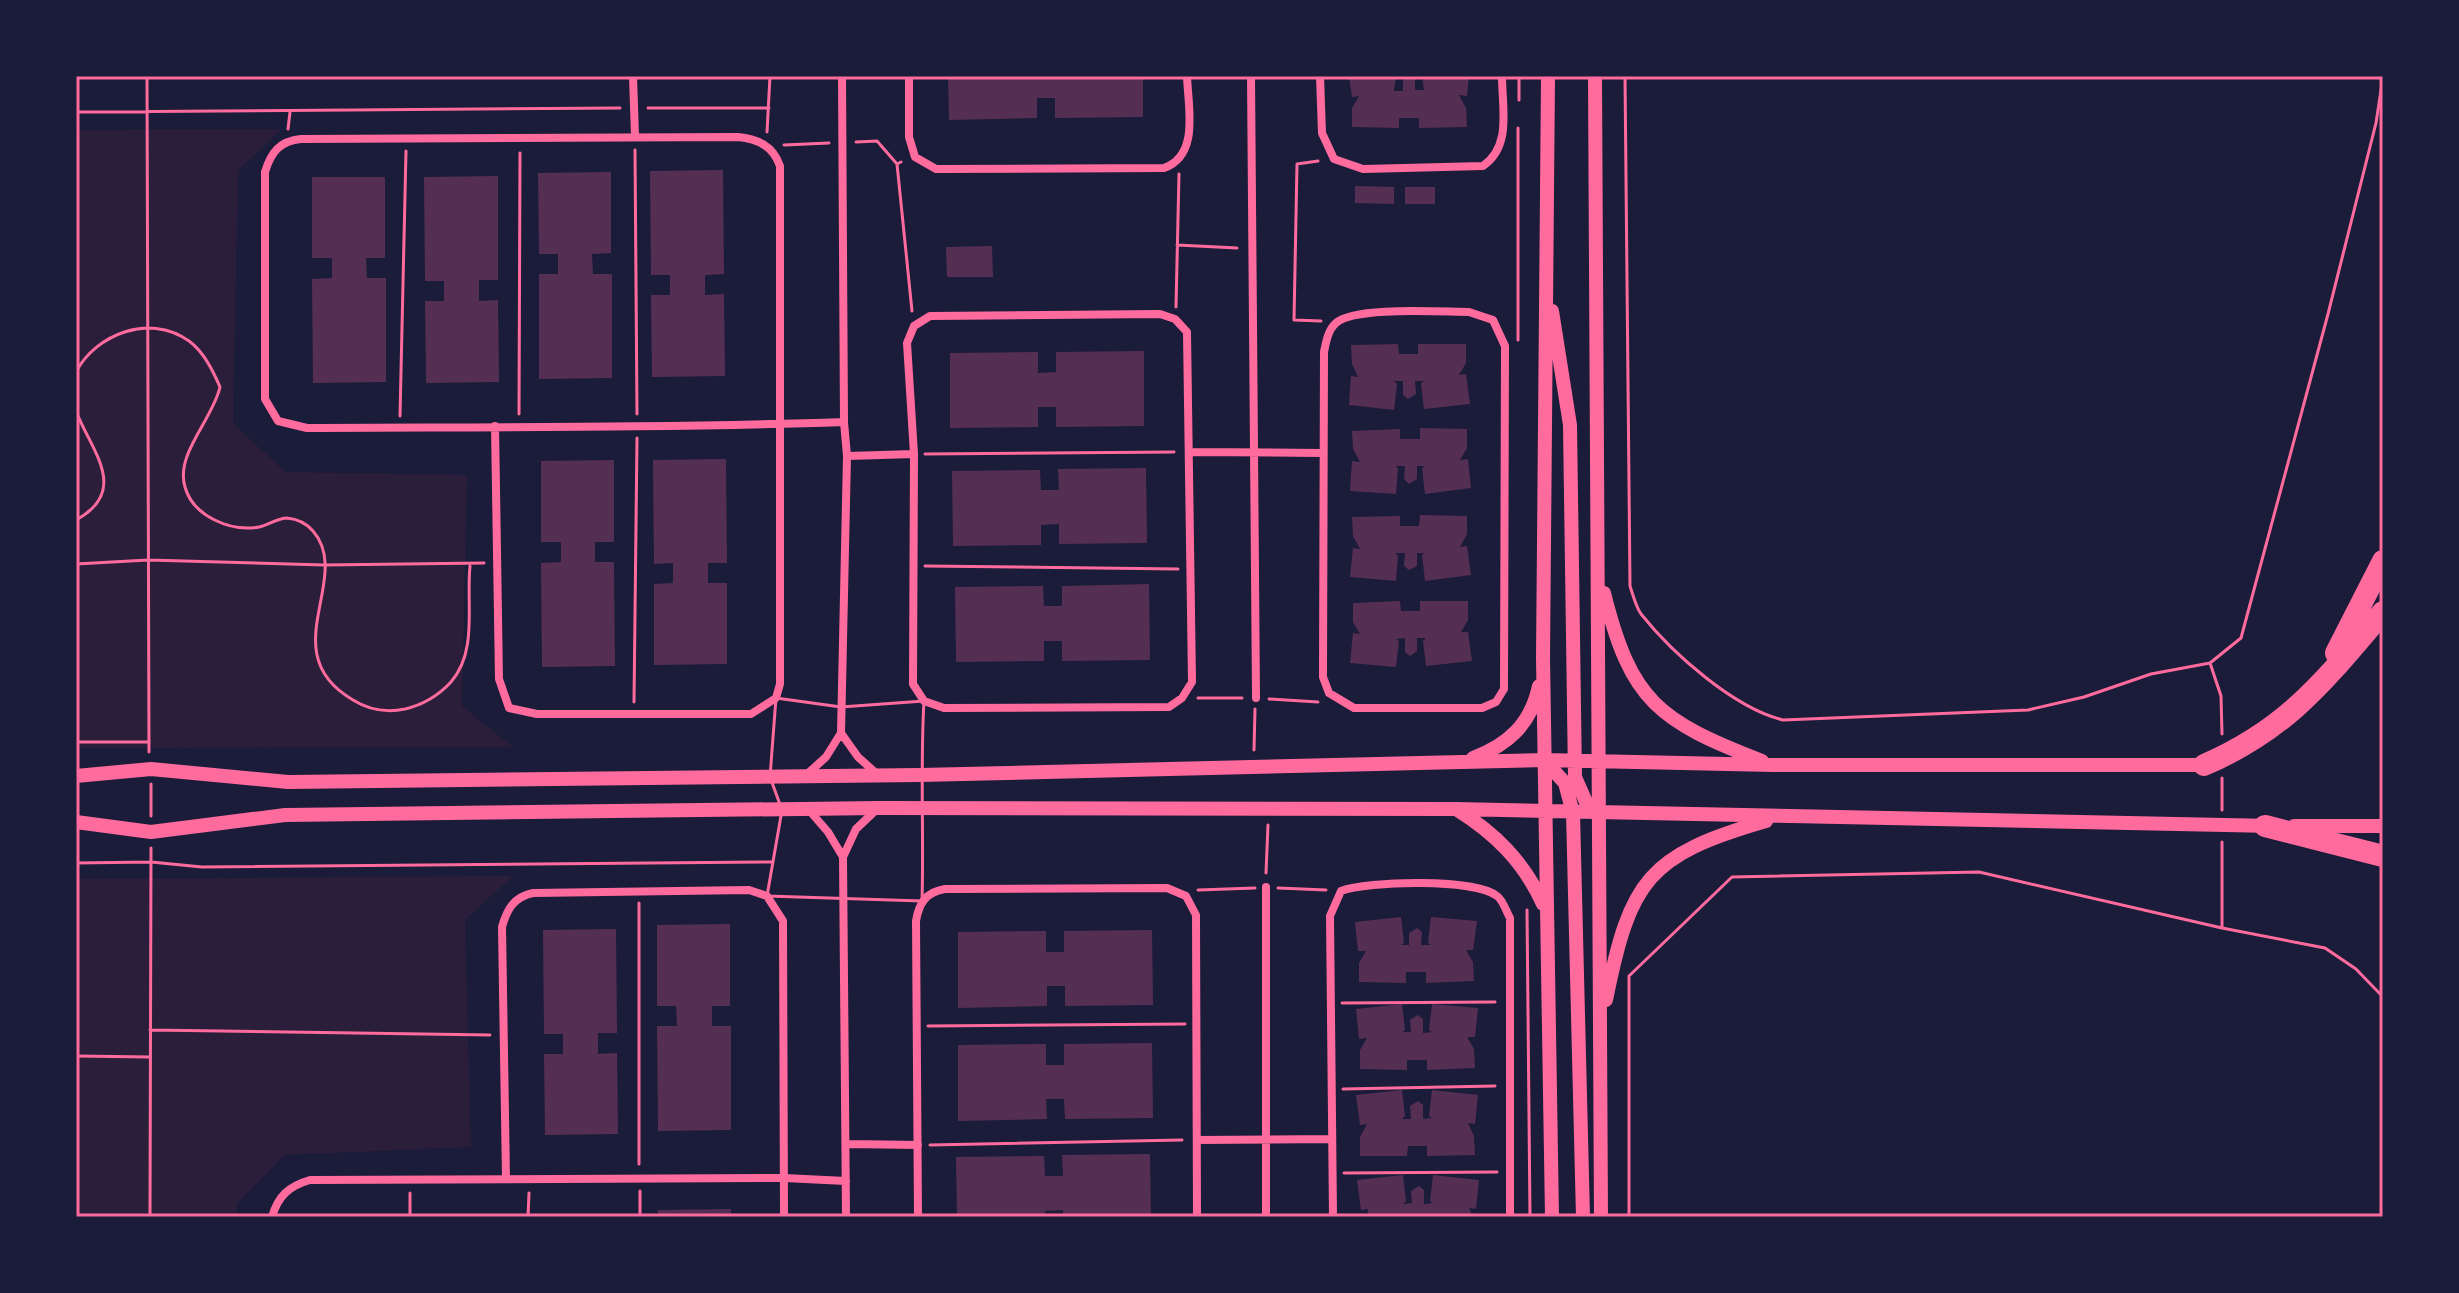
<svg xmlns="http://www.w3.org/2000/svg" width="2459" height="1293" font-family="Barlow,sans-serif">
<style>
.green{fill:#2a1e3b}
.building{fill:#542f53}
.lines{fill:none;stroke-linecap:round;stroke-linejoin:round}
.path{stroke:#ff6b9d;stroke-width:3}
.minor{stroke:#ff6b9d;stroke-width:8}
.tertiary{stroke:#ff6b9d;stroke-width:14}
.motorway{stroke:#ff6b9d;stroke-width:22}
.neatline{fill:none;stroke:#ff6b9d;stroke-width:3}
</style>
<rect width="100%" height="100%" fill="#1b1b3a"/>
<!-- green -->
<path class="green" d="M281 129 238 171 233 423 285 472 467 475 462 706 513 747 76 748V130Z
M513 876 465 920 471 1147 285 1155 237 1204V1217H76V879Z"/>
<!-- building -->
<path class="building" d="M948 76H1143V117L1055 118V98H1037V118L949 120Z
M1349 76H1396L1394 91H1403V76H1415V90H1424L1422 76H1469L1467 96 1459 95 1466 108 1467 127 1419 128V118H1399V128L1352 127V108L1359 96 1352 97Z
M723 170 724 274 705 275V295L724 294 725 376 652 377 651 295H670V275H651L650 171Z
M611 172V253L592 254 593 274H612V378L539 379V274H558V254H539L538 173Z
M498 176V280H479V301L498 300 499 382 426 383 425 301H444V281H425L424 177Z
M312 177H385V258H366L367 278H386V382L313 383 312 279 332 278V258H312Z
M1355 186 1394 187V204L1355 203Z
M1405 187H1435V204H1405Z
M992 246 993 277H947L946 247Z
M1398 344 1399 354H1418V344H1466V363L1459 375 1466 374 1470 404 1424 409 1421 383 1424 381H1415L1416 394 1408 399 1403 395V381H1394L1397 384 1394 410 1349 405 1351 376 1358 377 1352 364 1351 345Z
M1144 351V426L1056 427V407H1038V427L950 428V353L1038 352V373L1056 372V352Z
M1420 428 1467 429V448L1460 460 1468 459 1471 488 1425 494 1422 468 1425 466H1417V479L1409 484 1404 479 1405 466H1395L1398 468 1396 494 1350 491 1352 461 1360 462 1353 449 1352 431 1400 429V439H1420Z
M726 459 727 563H708V583H727V664L654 665V584L673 583V563L654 564 653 460Z
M614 460V542H595V562H614L615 666 542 667 541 563 561 562V542H541V461Z
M1146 468 1147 543 1059 544V524L1041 525V545L953 546 952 471 1040 470 1041 490H1059L1058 469Z
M1420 515 1467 516V534L1460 547 1467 546 1471 575 1425 581 1422 555 1425 553H1417V566L1409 570 1404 566 1405 553H1395L1398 556 1396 581 1350 577 1353 548 1360 549 1353 536 1352 517 1400 516V526H1419Z
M1149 584 1150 660 1062 661V641H1044V661L956 662 955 587 1043 586 1044 606H1062V586Z
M1400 601 1401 611H1420V601H1468V620L1461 632H1468L1472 661 1426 666 1423 641 1426 638H1417V651L1410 656 1405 652V638L1396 639 1399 641 1396 667 1350 663 1353 633 1360 634 1353 622V603Z
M1401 917 1404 943 1401 945H1409V933L1417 928 1422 932 1421 945H1431L1428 943 1431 917 1477 921 1473 950H1466L1473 962 1474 981 1426 983V972H1406V983L1359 982V963L1366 951H1358L1355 922Z
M730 924V1006H712V1026H731V1130L658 1131 657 1026H677L676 1006H657V925Z
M616 929 617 1033H598V1054L617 1053 618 1134 545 1135 544 1054H563V1034H544L543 930Z
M1152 930 1153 1005 1065 1006V986H1047V1006L958 1008V932L1046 931V952H1064V931Z
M1402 1004 1405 1030 1402 1032H1411L1410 1020 1418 1015 1423 1019V1033L1432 1032 1429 1030 1432 1004 1478 1008 1475 1037H1467L1474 1049 1475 1068 1427 1070V1060H1407V1070L1360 1069V1050L1367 1038 1359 1039 1356 1009Z
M1152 1043 1153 1118 1065 1119 1064 1099H1046L1047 1119 958 1121V1045L1046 1044V1065H1064V1044Z
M1402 1090 1405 1116 1402 1119H1411L1410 1106 1418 1101 1423 1105V1119L1432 1118 1429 1116 1432 1090 1478 1095 1475 1124 1468 1123 1474 1136 1475 1155 1427 1156V1146H1408L1407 1156H1360V1137L1367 1124 1360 1125 1356 1095Z
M1150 1154 1151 1217H1063V1210L1045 1211V1217H957L956 1157 1044 1156 1045 1176H1063L1062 1155Z
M1403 1175 1406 1201 1403 1204 1412 1203 1411 1191 1419 1186 1424 1190V1204L1433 1203 1430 1201 1433 1175 1479 1180 1476 1209 1469 1208 1473 1217H1368V1209L1361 1210 1357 1180Z
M731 1209V1217H658V1210Z
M564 1214H618V1217H564Z"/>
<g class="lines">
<!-- path -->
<path class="path" d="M147 76 149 752
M1625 76 1630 586C1633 595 1636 607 1641 614 1673 654 1734 708 1783 720L2028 710 2084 697 2151 674 2210 663
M1519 100V76
M648 108H769
M76 112 620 108
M288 129 290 112
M767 132 770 76
M856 142 877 141 897 164 901 162
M784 145 829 143
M635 150 637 414
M1318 161 1297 164 1294 320 1321 321
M897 164 912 311
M1177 245 1237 248
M1176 307 1179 174
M1518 340V128
M76 372C96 334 150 313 189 341 204 352 213 371 220 387 213 419 175 454 185 487 193 516 230 532 259 527 268 525 278 518 287 518 297 519 307 524 313 531 354 578 272 653 353 700 369 710 386 713 405 709 422 705 438 696 451 682 478 651 466 604 470 566
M76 411C90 449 131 490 76 520
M519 414 520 153
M400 416 406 151
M925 454 1174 452
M76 564 148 560 324 565 484 563
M925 566 1178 569
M776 698 841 707 924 701C920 768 924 834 922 901L767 896 782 810 770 777Z
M1198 698H1242
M1269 699 1318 702
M634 702 637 438
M2222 734 2221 696 2210 663 2241 638 2328 314 2376 123 2383 77
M76 742H148
M1254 750 1255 709
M151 784V816
M2222 810V778
M2222 842V928L2325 948 2356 969 2383 997
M76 863 151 862 202 867 772 862
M1266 873 1268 825
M1278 888 1326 890
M1198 890 1255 888
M639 903V1164
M1527 910 1530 1217
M1342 1003 1495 1002
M928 1026 1185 1024
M150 1030 490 1035
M76 1056 150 1057
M1343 1089 1495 1086
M930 1145 1182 1140
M1344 1173 1497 1172
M640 1191V1217
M150 1217 151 848
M410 1217V1193
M528 1217 529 1193
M1629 1217V976L1732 877 1979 872 2222 928"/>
<!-- minor -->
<path class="minor" d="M633 76 635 136
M909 76V137L915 157 936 169 1164 168C1200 155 1188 107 1187 76
M1251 76 1256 698
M1320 76 1322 133 1334 159 1363 169 1483 166C1512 146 1502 108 1502 76
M1469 312 1493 320 1505 346 1504 689 1496 702 1482 708H1354L1329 693 1323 677 1324 352C1326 342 1328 330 1336 323 1354 306 1442 312 1469 312Z
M1160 314 1175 319 1187 332 1192 682 1182 698 1169 707 944 708 924 701 913 684 914 454 907 343 914 326 930 316Z
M495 426 499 679 509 708 537 714H751L776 698 780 684V166C773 146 758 139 738 137L301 139C280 141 271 152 265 172V399L278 421 307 428C486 427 665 428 844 422
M1190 452 1323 453
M847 456 914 454
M841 733 858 757 877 774
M805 776 826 757 841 733 847 456 844 422 842 76
M808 809 828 832 843 857
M1266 887V1217
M1197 1140 1332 1139
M848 1144 918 1145
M506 1178 502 927C507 909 514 897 533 893L749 890 767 896 783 921 784 1217
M272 1217C278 1196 289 1186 310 1180L784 1178 846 1181
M846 1217 843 857 856 829 876 810
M918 1217 916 921C919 903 926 892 945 889L1167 888 1186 896 1196 915 1197 1217
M1333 1217 1330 916 1341 891C1367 881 1475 878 1497 896 1503 900 1506 911 1510 918V1217"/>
<!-- tertiary -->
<path class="tertiary" d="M1548 76 1543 658 1552 1217
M1595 76 1601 1217
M1552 311 1570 425 1575 777 1586 802 1598 814
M1604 593C1631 702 1659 721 1762 761
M1473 758C1508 745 1531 724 1539 686
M1544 760 1565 783 1573 813 1583 1217
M76 776 151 769 288 782 920 775 1544 760 1773 765H2204
M1456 809C1495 833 1524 862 1543 904
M76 822 151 832 285 815 879 808 1456 809 2273 826
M2294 826H2383
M1606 1000C1630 880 1648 855 1766 821"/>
<!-- motorway -->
<path class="motorway" d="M2336 653 2383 561
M2204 765C2288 729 2326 679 2383 612
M2265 826 2383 856"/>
</g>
<!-- border -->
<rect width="2459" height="1293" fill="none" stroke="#1b1b3a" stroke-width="156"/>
<rect x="78" y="78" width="2303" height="1137" class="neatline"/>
</svg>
